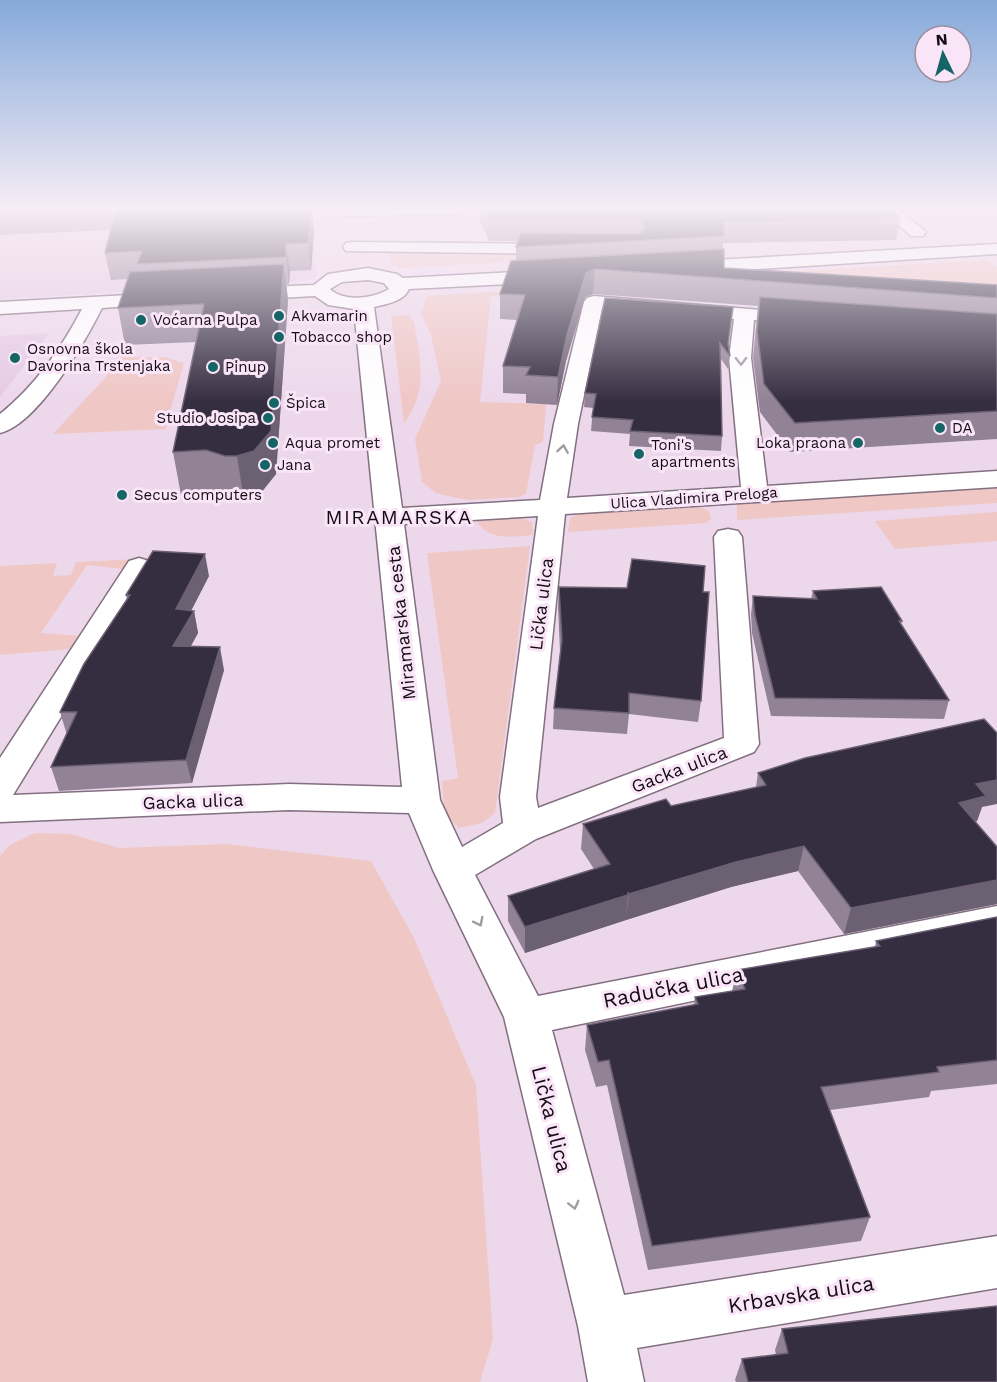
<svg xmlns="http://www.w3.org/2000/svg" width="997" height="1382" font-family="'Work Sans',sans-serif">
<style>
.built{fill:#e5cae3}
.green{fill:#efc7c5}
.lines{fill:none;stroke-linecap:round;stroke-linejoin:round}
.minor-casing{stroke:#826f80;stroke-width:3}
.minor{fill:#fff;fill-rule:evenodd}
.wall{fill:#918296}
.shaded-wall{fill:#6c6073}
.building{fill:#352d40;stroke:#6c6073;stroke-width:1.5}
.oneway{stroke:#a19ea1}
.poi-dot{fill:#166566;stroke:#fae5f8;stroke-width:2}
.labels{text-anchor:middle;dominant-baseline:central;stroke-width:6;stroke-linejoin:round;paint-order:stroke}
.far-poi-label{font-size:15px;fill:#130c13;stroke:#fae5f8;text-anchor:start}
.far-street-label{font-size:15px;fill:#130c13;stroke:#fae5f8}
.street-label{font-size:18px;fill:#130c13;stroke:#fae5f8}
.neighbourhood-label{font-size:20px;letter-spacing:1.5px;fill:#130c13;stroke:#fae5f8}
.near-street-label{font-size:21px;fill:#130c13;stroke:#fae5f8}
</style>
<rect width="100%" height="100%" fill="#edd8eb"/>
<!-- built -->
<path class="built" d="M0 209H309L317 277 302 281 0 299Z
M930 209H973L997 225 960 230Z
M49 333 13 380 0 397V336Z"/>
<!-- green -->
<path class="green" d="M388 251H700L402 268 391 265Z
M987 260 997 267V303L604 282Z
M587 286 600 295 588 301 491 296 480 402 546 404 543 442 535 445 526 494 520 497 469 500 456 498 436 493 422 482 415 439 441 381 431 335 421 313 427 296Z
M409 315 414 322C420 359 429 390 404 423L391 316Z
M123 357H164L184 363 165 429 53 434 106 377 112 361Z
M985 486 997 488V503L737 520V503Z
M701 507 709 511 711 519 706 523 568 532 570 518 580 514Z
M997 512V541L895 549 875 521Z
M518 517 532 522 533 535C512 537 488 541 476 520Z
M530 546 495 813 482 823 459 828 445 816 442 781 458 778 427 553Z
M160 558 155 565H125L123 569 87 565 41 633 81 636 71 649 0 655V566L57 563 53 576 71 575 76 562Z
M35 833 71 834 119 848 227 844 371 861 414 938 476 1085 493 1339 480 1382H0V856L10 845Z"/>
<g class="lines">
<defs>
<path id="minor" d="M341 209H467L459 214 348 216 342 214 340 211Z
M879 209H897L926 232 923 236H911Z
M352 242 560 244 566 245 569 249 566 253 560 254 346 251 343 247 346 243Z
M997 244V254L678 274 672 272 669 268 672 264 678 262Z
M368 268 397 274 403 278 549 270 556 272 558 276 556 280 549 282 409 289C403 302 386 304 374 307L402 508 540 500 554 424 584 302 587 298 594 296 808 314 811 318 808 322 801 324 754 320 751 358 767 486 997 471V487L565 514 536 797 538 808 724 738 714 537 718 531 728 529 738 531 742 537 759 744 754 752 536 839 475 875 538 996 997 906V938L552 1030 624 1295 997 1236V1288L637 1348 644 1382H588L578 1326 504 1017 433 870 409 813 289 810 0 822V758L129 561 139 558 149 561 153 567 13 795 289 784 402 787 354 309 328 305 315 296 241 300 234 298 231 294 234 290 241 288 314 285 328 274ZM368 280 384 283 389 289C374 298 345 303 330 289L342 282ZM602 309 734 319 729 358 741 487 567 498 578 424ZM538 516 500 797 503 823 462 847 440 800 404 524Z
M165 293 172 295 175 299 172 303 102 308C85 342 38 424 0 433V414C35 386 61 349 82 309L0 314V302Z"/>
</defs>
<!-- minor casing -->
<use href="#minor" class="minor-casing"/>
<!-- minor -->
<use href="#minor" class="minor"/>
</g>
<!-- wall -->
<path class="wall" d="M0 209H312L314 231 311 270 290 271 289 284H286L288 300 276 474 260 494 244 500 232 499 213 493 181 495 173 452 196 342 125 345 118 308 128 279 111 280 105 253 111 230 0 235Z
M475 209H892L900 218 896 240 723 243V249L724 268 997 285V439L790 452 760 412 753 358 758 306 593 294 585 297 566 361 557 405 526 403V394L503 393V366L517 320 500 319V294L516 261V247L518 241H489Z
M605 298 728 344 730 356 728 369 721 359 722 436 721 451 629 446 630 434 591 431 593 408 584 407 585 393Z
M209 576 191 611H194L198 633 191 646 224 670 192 783 59 791 51 767 67 735 60 712 127 600 126 595Z
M559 587 703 592 701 701 698 722 629 714 627 734 553 729 554 708 560 652 558 607Z
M813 591 902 621 901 624 949 700 944 719 771 716 752 633 751 614 753 596 811 599Z
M758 773 982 807 977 821 975 822 997 880V904L844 934 798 871 731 887 626 920V919V920L525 953 508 921V896L594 869 581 849 583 824 671 806 756 787Z
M997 917V1084L931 1091 929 1097 830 1110 870 1217 861 1241 648 1270 607 1085 596 1087 585 1050 587 1025 694 1005 695 997 732 991 737 970 875 947 876 941Z
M782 1329 997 1382H736L735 1380 742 1359 776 1355 775 1350Z"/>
<!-- shaded-wall -->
<path class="shaded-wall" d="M311 209 314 231 311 270 308 243Z
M286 244 290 271 289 284 286 257Z
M284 264 288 300 276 474 260 494 244 500 237 456Z
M595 269 593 294 585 297 566 361 557 405 558 377 567 335 586 273Z
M205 554 209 576 180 632 176 609Z
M194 611 198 633 178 669 173 646Z
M220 647 224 670 192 783 186 760Z
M997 780V804L982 807 977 821 950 828 959 803 976 784Z
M804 846 798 871 731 887 626 920 629 894 736 862Z
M997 880V904L844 934 851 908Z
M628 895 626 920 525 953V927Z"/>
<!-- building -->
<path class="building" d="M116 209H311L308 243 286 244V257L137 264 142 251 105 253Z
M484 209H892L900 218 724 222V236L516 247 521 233 634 234 641 233 645 227 641 222 634 220 489 219Z
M724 249V268L997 285V298L595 269 586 273 567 335 558 377 526 375 530 367 503 366 525 295 500 294 511 261Z
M284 264 271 431 254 451 237 456H225L206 450 173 452 204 304 118 308 130 272Z
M760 297 997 314V411L795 423 764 384 757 331Z
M605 298 733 307 728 344 730 356 720 343 722 436 630 431 633 420 592 417 596 394 585 393Z
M153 551 205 554 176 609 194 611 173 646 220 647 186 760 51 767 77 712H60L84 664 130 595H126Z
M632 559 705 566 703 592H709L701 701 629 693V713L554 708 562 640 559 587 627 588Z
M881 587 902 621H899L949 700 775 698 755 615 753 596 817 599 813 591Z
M984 719 997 733V780L976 784 986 796 959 803 997 847V880L851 908 804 846 736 862 629 894 628 892V895L525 927 508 896 610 864 583 824 666 799 671 806 766 785 758 773 805 758Z
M997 917V1060L937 1067 939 1072 821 1087 870 1217 652 1246 609 1060 598 1062 587 1025 698 1004 695 997 745 989 737 970 880 946 876 941Z
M997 1306V1382H748L742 1359 788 1353 782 1329Z"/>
<!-- one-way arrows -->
<defs><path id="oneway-chevron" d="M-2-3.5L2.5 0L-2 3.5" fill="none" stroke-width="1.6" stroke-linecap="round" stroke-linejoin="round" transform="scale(1.5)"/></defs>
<g class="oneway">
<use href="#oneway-chevron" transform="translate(741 361) rotate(89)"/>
<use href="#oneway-chevron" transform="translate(563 449) rotate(-81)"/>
<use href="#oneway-chevron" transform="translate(479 922) rotate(63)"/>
<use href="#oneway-chevron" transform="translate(574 1205) rotate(76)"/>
</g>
<!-- sky -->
<linearGradient id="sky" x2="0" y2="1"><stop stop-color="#85a9da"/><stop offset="0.52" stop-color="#f7edf6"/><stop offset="1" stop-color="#f7edf6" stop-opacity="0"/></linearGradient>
<rect width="997" height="402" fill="url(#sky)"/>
<!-- markers -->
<g class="poi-dot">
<circle cx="279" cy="316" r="6"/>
<circle cx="141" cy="320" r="6"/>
<circle cx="279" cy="337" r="6"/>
<circle cx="15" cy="358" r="6"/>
<circle cx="213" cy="367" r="6"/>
<circle cx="274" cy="403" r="6"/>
<circle cx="268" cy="418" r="6"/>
<circle cx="940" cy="428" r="6"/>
<circle cx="273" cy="443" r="6"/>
<circle cx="858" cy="443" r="6"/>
<circle cx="639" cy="454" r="6"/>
<circle cx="265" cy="465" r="6"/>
<circle cx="122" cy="495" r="6"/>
</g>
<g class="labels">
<!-- far-poi labels -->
<g class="far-poi-label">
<text x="291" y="316">Akvamarin</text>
<text x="153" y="320">Voćarna Pulpa</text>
<text x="291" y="337">Tobacco shop</text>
<text x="27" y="349">Osnovna škola<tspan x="27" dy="17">Davorina Trstenjaka</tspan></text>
<text x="225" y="367">Pinup</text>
<text x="286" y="403">Špica</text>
<text x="256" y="418" text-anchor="end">Studio Josipa</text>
<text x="952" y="428">DA</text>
<text x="285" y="443">Aqua promet</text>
<text x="846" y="443" text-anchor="end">Loka praona</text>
<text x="651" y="445">Toni's<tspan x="651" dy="17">apartments</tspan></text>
<text x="277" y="465">Jana</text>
<text x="134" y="495">Secus computers</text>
</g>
<!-- far-street labels -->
<g class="far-street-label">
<text transform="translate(694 498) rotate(-4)">Ulica Vladimira Preloga</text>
</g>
<!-- street labels -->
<g class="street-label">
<text transform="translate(541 604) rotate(-83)">Lička ulica</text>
<text transform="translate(401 623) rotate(-96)">Miramarska cesta</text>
<text transform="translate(679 769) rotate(-21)">Gacka ulica</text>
<text transform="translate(193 801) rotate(-2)">Gacka ulica</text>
</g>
<!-- neighbourhood labels -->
<g class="neighbourhood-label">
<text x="399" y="517">MIRAMARSKA</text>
</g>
<!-- near-street labels -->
<g class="near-street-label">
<text transform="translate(673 987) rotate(-11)">Radučka ulica</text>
<text transform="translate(552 1119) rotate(76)">Lička ulica</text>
<text transform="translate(801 1294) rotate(-9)">Krbavska ulica</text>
</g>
</g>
<!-- north arrow -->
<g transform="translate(943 54) rotate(355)"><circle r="28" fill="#fae5f8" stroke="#9e8e9c" stroke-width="1.5"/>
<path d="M0-4.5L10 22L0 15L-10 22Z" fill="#166566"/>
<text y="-9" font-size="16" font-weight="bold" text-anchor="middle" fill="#130c13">N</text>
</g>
</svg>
